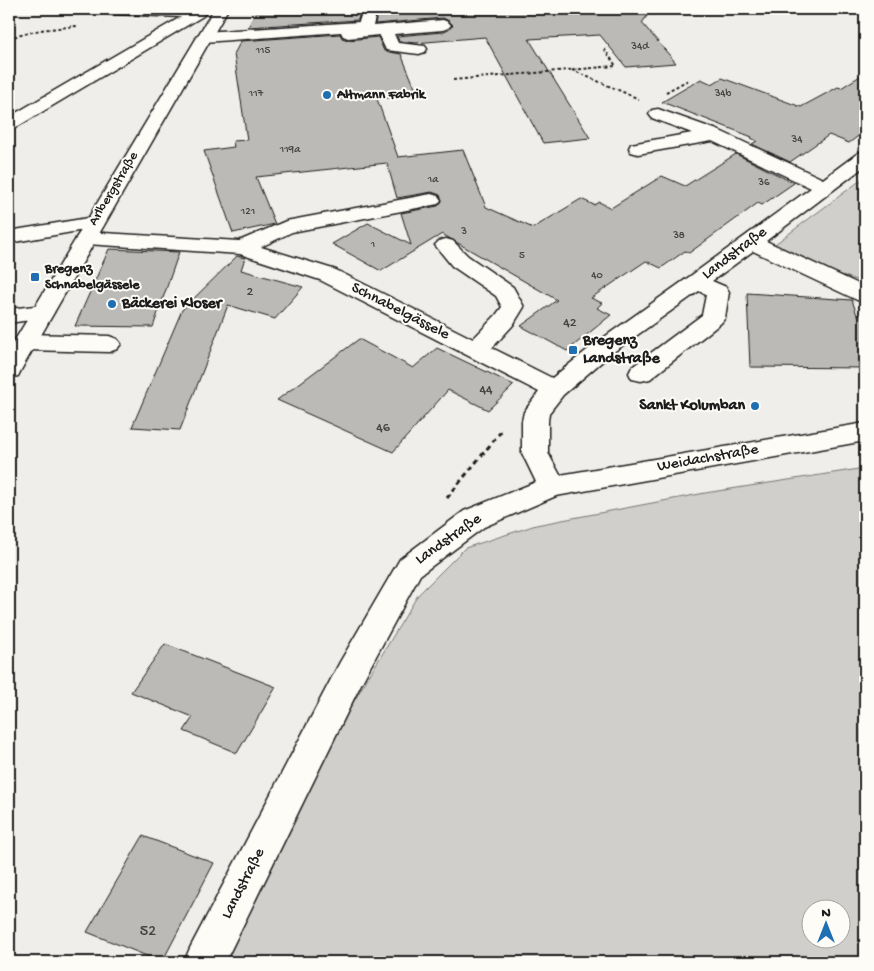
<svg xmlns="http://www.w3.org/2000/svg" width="874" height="971" font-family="'Gochi Hand',sans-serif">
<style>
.green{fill:#d0cfcc;stroke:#767674;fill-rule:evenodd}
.building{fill:#bbbab6;stroke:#1c1c1c}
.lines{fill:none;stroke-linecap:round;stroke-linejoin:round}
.minor-casing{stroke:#1c1c1c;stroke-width:3}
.major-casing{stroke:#1c1c1c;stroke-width:3}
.path-far1{stroke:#1c1c1c;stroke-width:2;stroke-dasharray:3 2.5;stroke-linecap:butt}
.path{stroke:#1c1c1c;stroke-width:3;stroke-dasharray:5 4;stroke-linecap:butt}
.minor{fill:#fdfcf7;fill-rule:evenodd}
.major{fill:#fdfcf7;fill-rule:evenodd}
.poi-dot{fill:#1f6fb2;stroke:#fdfcf7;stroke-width:2}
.labels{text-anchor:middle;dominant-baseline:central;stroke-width:4;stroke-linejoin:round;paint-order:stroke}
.far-number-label{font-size:11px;fill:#444442}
.far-poi-label{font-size:14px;font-weight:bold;fill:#1c1c1c;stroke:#fdfcf7;text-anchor:start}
.far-street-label{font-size:14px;fill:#1c1c1c;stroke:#fdfcf7}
.number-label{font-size:14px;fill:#444442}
.street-label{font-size:16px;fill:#1c1c1c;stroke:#fdfcf7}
.poi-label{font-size:16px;font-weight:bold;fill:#1c1c1c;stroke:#fdfcf7;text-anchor:start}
.near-number-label{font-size:16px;fill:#444442}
</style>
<rect width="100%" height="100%" fill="#f0eeea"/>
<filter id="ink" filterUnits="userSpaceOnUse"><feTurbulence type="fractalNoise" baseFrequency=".02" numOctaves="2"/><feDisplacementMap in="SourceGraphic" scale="10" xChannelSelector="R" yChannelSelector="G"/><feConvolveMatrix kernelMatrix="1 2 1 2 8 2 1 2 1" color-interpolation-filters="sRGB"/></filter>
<g filter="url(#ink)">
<!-- green -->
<path class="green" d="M865 177V283L797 260 771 247Z
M865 468V962H223L242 917 343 719 418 595 465 548 536 525 705 493ZM812 908H842V938H812Z"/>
<!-- building -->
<path class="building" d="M258 9H361L358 20 248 27Z
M452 9H652L642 23 676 63 626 67 600 35 529 39 590 138 543 143 485 37 415 43 399 41 397 36 443 32 453 25 449 21 443 18 375 24 377 16 452 11Z
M340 34 342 38 348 40 378 37 384 51 401 54 418 95 377 99 398 157 463 150 486 207 533 228 581 199 594 205 599 202 611 208 662 176 685 186 736 154 794 183 762 205 758 203 689 253 685 251 661 268 646 261 591 298 602 303 597 308 611 315 567 351 521 326 557 300 442 234 381 271 332 244 368 223 411 245 401 213 438 206 442 201 440 195 432 192 397 198 387 163 256 177 275 224 233 233 204 151 234 147 233 141 247 140 234 54 241 41Z
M865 73V131L849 143 829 135 790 162 752 144 757 141 751 138 752 137 662 102 701 79 712 84 722 78 801 107 838 87 841 88Z
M109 249 179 252 153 327 75 326Z
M237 256 245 258 241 270 303 287 275 319 228 305 180 430 132 427 182 310Z
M747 293 852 300 857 315H865V368L750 367Z
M359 339 413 368 437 348 514 385 488 410 448 390 393 452 277 400Z
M165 644 276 687 237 753 184 731 193 717 131 692Z
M143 836 214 863 162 962 87 932Z"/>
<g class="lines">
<defs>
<path id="minor" d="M86 9H199L205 13 203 16 15 128 9 129V117L181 17 93 13 88 12Z
M363 9H377L373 26 443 20 448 22 451 25 448 28 443 30 394 34 398 43 425 46 427 49 425 52 419 54 386 50 379 35 348 38 343 36 341 32 204 42 199 40 196 37 199 34 204 32 359 22Z
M658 109 720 131 823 179 858 153 865 151V166L766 241 865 287V302L857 300 753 251 712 281 726 287 729 292 725 318 721 323 650 379 641 381 632 379 629 373 632 367 702 315 706 295 699 291 612 353 563 395 549 413 548 421V453L560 475 865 423V441L556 496 484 527 420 575 362 682 225 962H184L190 948 340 662 400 559 464 511 536 482 522 453V421L524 412 539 392 320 280 240 254 86 244 79 242 76 238 79 234 86 232 239 241 286 221 431 194 438 196 441 200 438 204 292 232 261 247 336 270 473 339 496 315 502 307 496 296 452 266 435 245 439 241 446 239 453 241 468 256 513 287 524 307 513 325 492 348 552 378 596 343 689 277 811 188 712 141 638 154 631 152 629 148 631 144 692 133 652 118 649 114 652 110Z
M94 217 101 219 104 223 101 227 9 243V231Z
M43 305 51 307 54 312 51 317 9 323V309Z
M26 334 109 336 117 339 121 344 117 349 109 352 26 350 18 347 14 342 18 337Z"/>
<path id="major" d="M214 9H228L21 370 18 376 9 378V350Z"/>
</defs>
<!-- minor casing -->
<use href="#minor" class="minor-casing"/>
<!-- major casing -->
<use href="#major" class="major-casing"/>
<!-- path-far1 -->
<path class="path-far1" d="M9 38 40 30 77 26
M572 70 639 99
M453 80 616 66 603 47
M666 92 690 79"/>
<!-- path -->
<path class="path" d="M447 498 503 429"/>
<!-- minor -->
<use href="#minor" class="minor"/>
<!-- major -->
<use href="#major" class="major"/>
</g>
</g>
<!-- markers -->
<g class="poi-dot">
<circle cx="327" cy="95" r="5"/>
<rect x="30" y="272" width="10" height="10" rx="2.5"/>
<circle cx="112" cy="304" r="5"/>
<rect x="568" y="345" width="10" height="10" rx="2.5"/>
<circle cx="755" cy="406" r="5"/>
</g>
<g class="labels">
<!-- far-number labels -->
<g class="far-number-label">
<text x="640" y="47">34d</text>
<text x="263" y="51">115</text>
<text x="256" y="94">117</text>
<text x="723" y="94">34b</text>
<text x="797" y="140">34</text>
<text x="290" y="150">119a</text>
<text x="433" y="180">1a</text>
<text x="764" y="183">36</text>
<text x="248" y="212">121</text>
<text x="464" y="232">3</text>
<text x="679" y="236">38</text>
<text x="373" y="245">1</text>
<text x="522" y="256">5</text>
<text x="597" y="276">40</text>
</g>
<!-- far-poi labels -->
<g class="far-poi-label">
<text x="337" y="95">Altmann Fabrik</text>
<text x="45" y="269">Bregenz<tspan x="45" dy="16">Schnabelgässele</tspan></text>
</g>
<!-- far-street labels -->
<g class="far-street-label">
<text transform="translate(114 189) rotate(-59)">Arlbergstraße</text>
</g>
<!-- number labels -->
<g class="number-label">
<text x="250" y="292">2</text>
<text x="570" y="323">42</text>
<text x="486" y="390">44</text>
<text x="383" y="428">46</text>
</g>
<!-- street labels -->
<g class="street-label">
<text transform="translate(735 254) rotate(-37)">Landstraße</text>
<text transform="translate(400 312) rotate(27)">Schnabelgässele</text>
<text transform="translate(708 459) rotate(-10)">Weidachstraße</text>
<text transform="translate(449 540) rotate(-35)">Landstraße</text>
<text transform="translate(244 884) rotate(-63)">Landstraße</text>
</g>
<!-- poi labels -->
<g class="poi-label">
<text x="122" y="304">Bäckerei Kloser</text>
<text x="583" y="341">Bregenz<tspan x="583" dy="18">Landstraße</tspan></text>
<text x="745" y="406" text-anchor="end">Sankt Kolumban</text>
</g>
<!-- near-number labels -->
<g class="near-number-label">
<text x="148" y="932">52</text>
</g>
</g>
<!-- margin -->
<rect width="874" height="971" fill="none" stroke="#fdfcf7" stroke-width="30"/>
<rect x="15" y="15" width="844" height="941" fill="none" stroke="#1c1c1c" stroke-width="2" filter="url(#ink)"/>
<!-- north arrow -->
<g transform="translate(826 924)"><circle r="24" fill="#fdfcf7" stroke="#a3a29f"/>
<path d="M0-4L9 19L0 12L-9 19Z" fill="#1f6fb2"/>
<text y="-8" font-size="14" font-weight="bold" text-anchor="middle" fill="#1c1c1c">N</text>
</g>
</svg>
